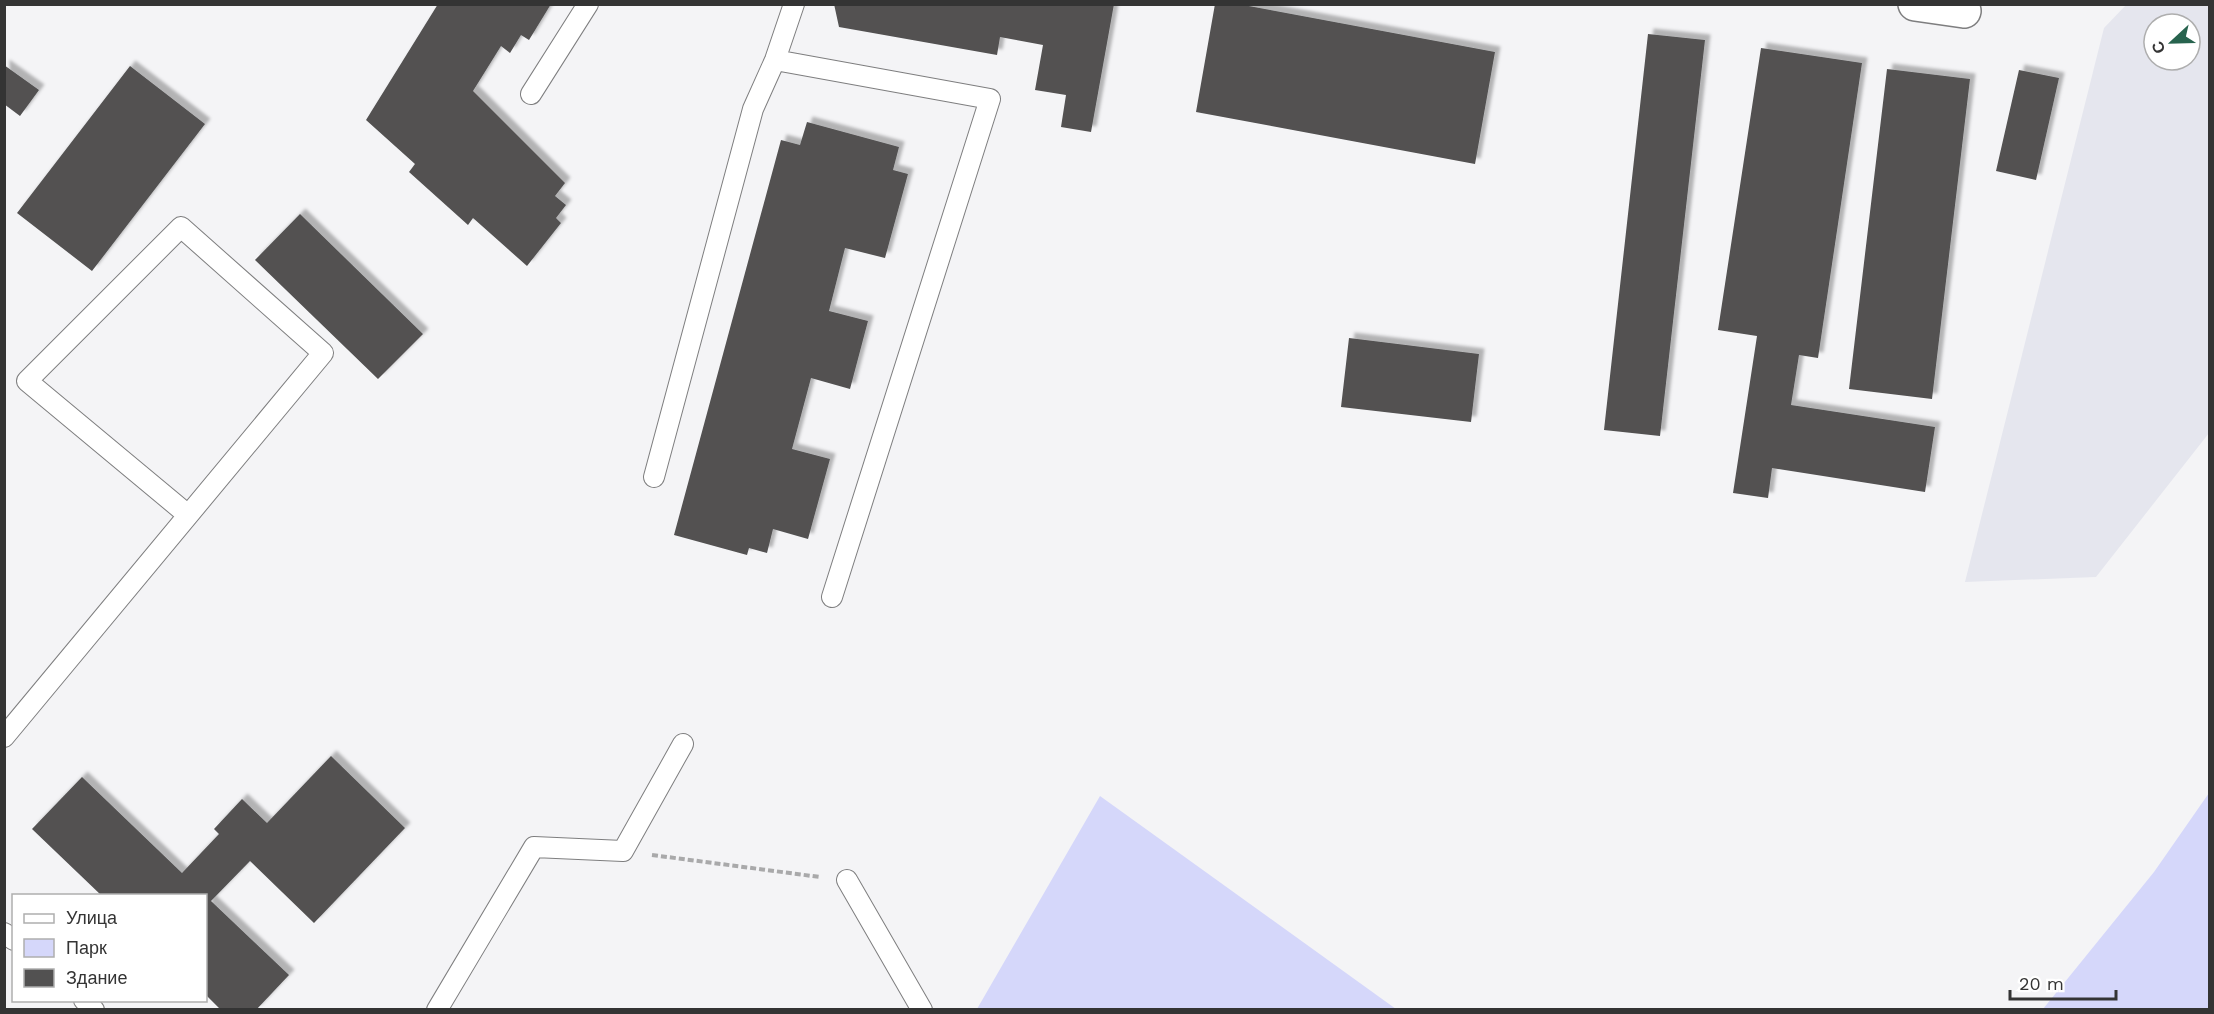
<svg xmlns="http://www.w3.org/2000/svg" width="2214" height="1014" font-family="'Work Sans',sans-serif">
<style>
.built{fill:#e5e6ee;fill-rule:evenodd}
.green{fill:#d5d7fa}
.building{fill:#525151;filter:url(#shadow)}
.lines{fill:none;stroke-linecap:round;stroke-linejoin:round}
.lane-casing{stroke:#7e7e7f;stroke-width:22}
.street-casing{stroke:#7e7e7f;stroke-width:36}
.path{stroke:#a9a9aa;stroke-width:4;stroke-dasharray:6 3;stroke-linecap:butt}
.lane{stroke:#fff;stroke-width:20}
.street{stroke:#fff;stroke-width:33}
</style>
<defs>
<filter id="shadow"><feDropShadow dx="5.5" dy="-5.5" stdDeviation="1.5" flood-color="#0004"/></filter>
</defs>
<rect width="100%" height="100%" fill="#f4f4f6"/>
<!-- built -->
<path class="built" d="M2126 5H2209V433L2096 577 1965 582 2104 28ZM2154 24H2190V60H2154Z"/>
<!-- green -->
<path class="green" d="M2209 793V1009H2043L2154 872Z
M1100 796 1396 1009H977Z"/>
<!-- building -->
<path class="building" d="M438 4H551L529 40 521 35 510 53 501 46 473 91 565 183 555 196 566 205 556 218 561 223 527 266 473 218 468 225 409 172 415 164 366 120Z
M834 4H1114L1091 132 1061 127 1066 95 1035 90 1043 45 1000 37 997 55 839 27Z
M1215 4H1238L1495 52 1475 164 1196 112Z
M1648 34 1705 40 1660 436 1604 430Z
M1761 48 1862 63 1818 358 1799 355 1791 405 1935 427 1925 492 1772 468 1768 498 1733 493 1757 336 1718 330Z
M4 65 39 90 20 116 4 104Z
M130 66 205 124 92 271 17 213Z
M1887 69 1970 79 1932 399 1849 389Z
M2019 70 2059 78 2036 180 1996 171Z
M807 122 899 147 893 170 908 174 885 258 845 248 829 311 868 321 850 389 811 378 792 449 830 459 808 539 773 529 767 553 749 548 747 555 674 535 781 140 800 145Z
M300 214 423 334 378 379 255 260Z
M1349 338 1479 354 1471 422 1341 407Z
M331 756 405 828 314 923 250 861 211 901 289 975 256 1010H221L206 995V896H102L32 829 82 777 182 873 219 834 214 829 242 799 267 823Z"/>
<g class="lines">
<defs>
<path id="lane" d="M775 60 990 99 832 597
M531 94 588 4
M654 477 753 109 775 60 794 4
M4 737 323 353 181 227 27 381 188 515
M847 880 922 1010
M4 933 14 940
M84 1000 94 1010
M437 1010 534 847 623 851 683 744"/>
<path id="street" d="M1915 4 1964 11"/>
</defs>
<!-- lane casing -->
<use href="#lane" class="lane-casing"/>
<!-- street casing -->
<use href="#street" class="street-casing"/>
<!-- path -->
<path class="path" d="M652 855 820 877"/>
<!-- lane -->
<use href="#lane" class="lane"/>
<!-- street -->
<use href="#street" class="street"/>
</g>
<!-- border -->
<rect width="2214" height="1014" fill="none" stroke="#343434" stroke-width="12"/>
<!-- legend -->
<rect x="12" y="894" width="195" height="108" fill="#ffffff" stroke="#aeaeae" stroke-width="1.5"/>
<rect x="24" y="914" width="30" height="9" fill="#ffffff" stroke="#aeaeae" stroke-width="1.5"/>
<text x="66" y="924" font-size="18" fill="#343434">Улица</text>
<rect x="24" y="939" width="30" height="18" fill="#d5d7fa" stroke="#aeaeae" stroke-width="1.5"/>
<text x="66" y="954" font-size="18" fill="#343434">Парк</text>
<rect x="24" y="969" width="30" height="18" fill="#525151" stroke="#aeaeae" stroke-width="1.5"/>
<text x="66" y="984" font-size="18" fill="#343434">Здание</text>
<!-- north arrow -->
<g transform="translate(2172 42) rotate(248)"><circle r="28" fill="#ffffff" stroke="#aeaeae" stroke-width="1.5"/>
<path d="M0-4.5L10 22L0 15L-10 22Z" fill="#27634e"/>
<text y="-9" font-size="16" font-weight="bold" text-anchor="middle" fill="#343434">С</text>
</g>
<!-- scale -->
<path d="M2010 990v9h106v-9" fill="none" stroke="#343434" stroke-width="3"/>
<text x="2019" y="990" font-size="18" fill="#343434" stroke="#ffffff" stroke-width="4.5" paint-order="stroke">20 m</text>
</svg>
